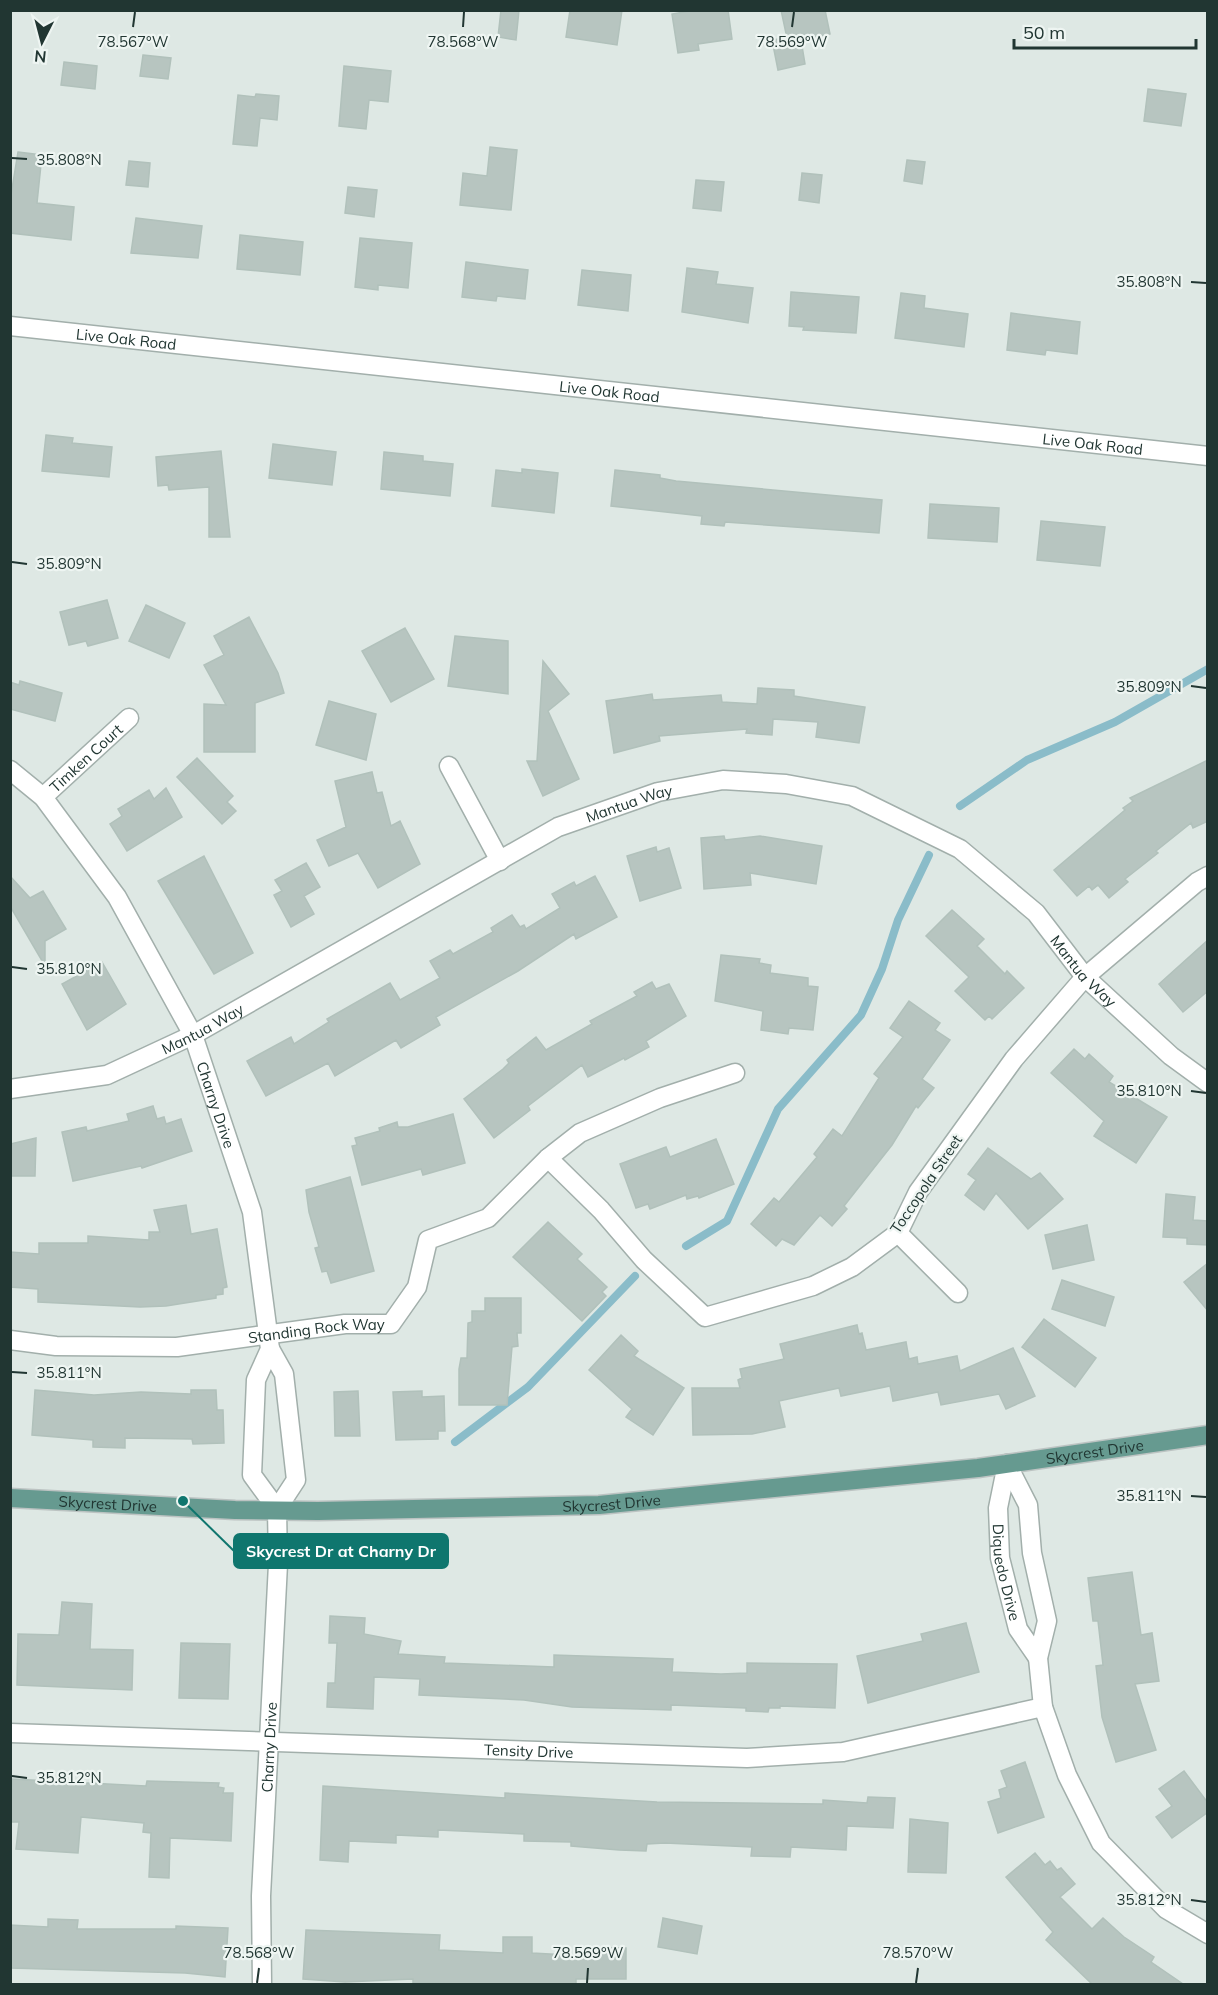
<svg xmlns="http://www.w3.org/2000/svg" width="1218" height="1995" font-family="Mulish,sans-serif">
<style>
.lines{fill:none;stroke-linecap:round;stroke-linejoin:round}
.stream{stroke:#8abcc9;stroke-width:8}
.building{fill:#b7c5c0;stroke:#b1c1bb;stroke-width:1.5}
.street-casing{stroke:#a2afab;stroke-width:21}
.primary-casing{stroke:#bcc3c2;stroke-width:21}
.street{stroke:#fff;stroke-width:18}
.primary{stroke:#669a90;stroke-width:18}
.ticks{fill:none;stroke:#213632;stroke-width:2}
.labels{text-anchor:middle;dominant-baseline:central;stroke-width:4.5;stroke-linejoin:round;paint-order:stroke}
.street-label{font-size:15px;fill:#213632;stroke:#eef5f2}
.ticks-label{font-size:15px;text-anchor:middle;fill:#213632;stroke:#eef5f2;stroke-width:4.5;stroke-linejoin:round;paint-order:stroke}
.leader{fill:none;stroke:#0f766e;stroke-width:2}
.callout-dot{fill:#0f766e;stroke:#eef5f2;stroke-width:2}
.callout{fill:#0f766e;stroke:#0f766e;stroke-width:2}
.callout-label{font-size:16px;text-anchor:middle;font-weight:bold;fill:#fff}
</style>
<rect width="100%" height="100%" fill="#dee8e4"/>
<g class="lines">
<!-- stream -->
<path class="stream" d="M960 806 1027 760 1115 722 1208 669
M686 1246 727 1221 778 1109 861 1015 882 969 898 920 929 855
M455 1442 528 1387 635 1276"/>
</g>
<!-- building -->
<path class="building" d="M501 10H519L516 40 498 37Z
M570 10H622L617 45 566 37Z
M695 10H728L732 39 698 44 699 50 678 53 672 14Z
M781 10H825L830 34 801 40 805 64 778 70 772 40 787 38Z
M143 55 171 58 168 79 140 76Z
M64 62 97 66 95 89 61 85Z
M344 66 391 71 388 102 369 100 366 129 339 126Z
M1148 89 1186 94 1181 126 1144 121Z
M256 94 279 96 277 120 260 118 257 146 233 144 238 95 255 97Z
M490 147 517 150 511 210 460 205 463 173 487 176Z
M18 152 42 155 37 203 74 207 71 240 10 233V201Z
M907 160 925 162 922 184 904 181Z
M129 161 150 163 148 187 126 185Z
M802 173 822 175 819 203 799 200Z
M696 180 724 182 721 211 693 208Z
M348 187 377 190 374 217 345 213Z
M136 218 202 226 198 258 131 253Z
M240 235 303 242 300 275 237 269Z
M360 238 412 243 408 288 378 285V290L355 287Z
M466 262 528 270 525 299 497 296 496 301 462 297Z
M687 268 718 272 716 284 753 288 748 323 682 312Z
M582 270 631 275 628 311 578 305Z
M791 292 859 297 856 333 803 330 804 327 789 326Z
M901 293 925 296 924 308 968 314 964 347 895 338Z
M1011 313 1080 322 1077 354 1046 350 1045 355 1007 350Z
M46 435 73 438 72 443 112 447 109 477 42 471Z
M273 444 336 452 332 485 269 478Z
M221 451 230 537H209V487L169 490 168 485 158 486 156 457Z
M384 452 423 456V461L453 464 450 496 381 489Z
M522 469 558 473 554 513 492 506 496 470 522 473Z
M615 470 660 475V478L676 481 882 500 879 533 725 522 724 526 701 524 702 516 611 506Z
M930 504 999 508 997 542 928 538Z
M1041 521 1105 527 1100 566 1037 560Z
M107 600 118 638 88 646 86 641 69 645 60 612Z
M146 605 185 623 169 658 129 641Z
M249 617 278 673 284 693 255 703V752H204V704L226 705 204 665 224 655 214 636Z
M405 628 434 679 391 702 362 651Z
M455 636 508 641V694L448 686Z
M543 661 569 694 548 711 579 779 543 796 527 761H537Z
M20 681 62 693 55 721 10 709V682L19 685Z
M758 688 794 690V696L865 707 859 743 816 737 818 722 773 719 772 735 746 733 747 729 659 736 660 741 614 753 606 701 652 694 653 700 721 695 722 702 757 704Z
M329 701 376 714 366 760 316 745Z
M197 758 233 796 227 802 236 811 222 824 177 777Z
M1208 760V821L1193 828 1191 823 1156 851 1158 853 1125 879 1128 882 1109 898 1098 885 1092 890 1089 886 1077 896 1054 870 1125 810 1123 808 1133 801 1130 798Z
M372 772 377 793 382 792 391 826 400 821 420 864 378 888 358 853 329 866 317 840 346 827 335 781Z
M166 788 182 817 127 851 110 824 122 816 118 809 149 790 154 799Z
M724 836 725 840 760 836 822 846 816 884 750 873 751 885 704 889 701 838Z
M656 847 657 852 669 848 681 888 640 901 627 856Z
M204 856 253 953 214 974 158 881Z
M306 863 320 887 304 896 314 914 291 927 274 895 282 891 275 880Z
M10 876 30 898 43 891 66 929 45 941V966L10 906Z
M595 876 617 917 576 939 574 934 518 971 436 1017 440 1025 401 1048 396 1040 335 1076 328 1063 266 1096 247 1061 291 1037 294 1044 329 1022 327 1019 390 983 400 1000 440 978 430 961 450 950 453 954 493 932 491 928 512 915 520 927 524 925 526 929 560 908 552 894 574 882 576 886Z
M952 910 984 939 977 946 1005 974 1007 971 1024 988 992 1019 989 1016 985 1020 955 991 969 977 926 936Z
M1208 940V991L1183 1012 1159 984Z
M721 955 760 959 759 963 771 965 770 973 808 978V986L818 987 813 1030 789 1028 788 1034 761 1030 763 1011 715 1001Z
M102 962 126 1004 87 1030 62 984Z
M652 982 656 989 669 984 686 1016 646 1041 649 1047 625 1060 624 1058 588 1077 582 1065 528 1106 530 1110 494 1138 464 1099 503 1069 509 1063 507 1060 536 1037 546 1050 592 1024 590 1021 637 996 634 992Z
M909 1001 940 1023 935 1030 950 1040 922 1079 934 1088 918 1108 916 1106 892 1145 844 1206 847 1209 832 1226 820 1215 794 1245 782 1239 776 1246 751 1224 774 1198 779 1202 817 1157 814 1154 833 1129 842 1136 879 1078 874 1074 903 1037 890 1028Z
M1074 1049 1085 1059 1089 1054 1113 1076 1109 1082 1167 1117 1136 1163 1094 1136 1104 1121 1051 1073Z
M153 1106 157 1119 164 1117 166 1124 181 1119 192 1151 142 1168 141 1166 73 1181 62 1132 86 1127 87 1131 129 1121 127 1114Z
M453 1114 465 1163 423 1175 421 1169 362 1185 352 1146 357 1145 355 1138 380 1131 379 1128 397 1122 398 1127H408Z
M36 1138 35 1176H10V1144Z
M716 1139 734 1184 699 1198 698 1196 687 1199 686 1195 650 1209 648 1204 636 1208 620 1164 666 1147 670 1157Z
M988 1148 1031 1179 1040 1173 1063 1199 1028 1229 996 1193 984 1210 965 1195 976 1180 968 1174Z
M350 1177 374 1271 331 1283 327 1271 322 1272 315 1248 319 1247 309 1212 306 1190Z
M1166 1194 1195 1197 1193 1220 1208 1221V1245L1187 1244V1238L1163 1237Z
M186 1205 191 1234 217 1229 227 1287 223 1288V1294L216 1295V1298L166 1306 140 1307 38 1302V1289L10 1287V1252L39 1254V1243H88V1236L149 1240V1232H160L154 1210Z
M548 1222 582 1254 577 1259 607 1287 602 1292 606 1296 582 1321 513 1257Z
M1087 1225 1094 1260 1053 1269 1045 1235Z
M1208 1263V1311L1184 1282Z
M1062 1280 1114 1297 1105 1326 1052 1309Z
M485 1298H521V1333H517L518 1346 512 1347 507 1405H459V1369L461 1358H467L468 1323 472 1322V1311H485Z
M1044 1319 1096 1358 1075 1387 1022 1347Z
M857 1325 859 1334 862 1333 866 1350 906 1342 909 1359 917 1357 918 1364 957 1356 960 1371 1013 1348 1035 1396 1006 1409 999 1394 941 1405 938 1392 893 1401 890 1386 841 1396 839 1388 779 1401 785 1427 752 1434 693 1435 692 1388H740L738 1380 742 1378 740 1369 784 1359 780 1344Z
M621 1335 638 1351 634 1356 684 1388 653 1435 626 1417 632 1409 589 1370Z
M35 1390 94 1395 141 1392 191 1394V1390H216L217 1410H223L224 1443 193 1444 192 1439 125 1438V1448L93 1447V1440L32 1435Z
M358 1391 360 1436H335L334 1392Z
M422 1391V1397L444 1396 445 1431H438V1439L396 1440 393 1392Z
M1132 1572 1141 1635 1152 1633 1159 1681 1135 1684 1156 1750 1116 1762 1102 1717 1096 1666 1103 1665 1098 1621H1093L1088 1578Z
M62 1602 92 1604 90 1649 133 1650 132 1690 17 1685 18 1634 59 1635Z
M330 1616 365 1618 364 1634 401 1641 398 1654 445 1657 444 1663 554 1667V1655L645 1658 673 1659 672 1672 721 1674 747 1673V1663L837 1664 835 1708 780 1706V1708H769L768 1712 746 1711V1708L671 1705V1710L572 1707 524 1700 419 1695 420 1679 374 1677 373 1709 327 1707 328 1683H335L337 1643H329Z
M966 1623 979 1672 868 1703 857 1656 923 1641 921 1634Z
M181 1643 230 1644 228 1699 179 1698Z
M1025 1762 1044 1817 998 1833 988 1802 1001 1798 999 1790 1007 1787 1001 1771Z
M1184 1771 1208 1803V1812L1172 1838 1156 1817 1172 1806 1159 1789Z
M12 1779 146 1786 147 1781 219 1783 218 1787 224 1788 223 1793H233L231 1841 170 1838 169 1878 149 1877 151 1833 143 1832 144 1823 81 1817 78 1853 16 1849 19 1822H10Z
M323 1786 505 1798V1793L657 1802 823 1804V1800L867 1803 868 1797 895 1798 893 1828 847 1826 846 1850 791 1847 790 1857 751 1856 752 1847 665 1843 647 1844 646 1851 619 1850 571 1846V1842L524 1841V1834L438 1830V1837L396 1835V1843L349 1841 348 1862 320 1860Z
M910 1819 948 1823 946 1873 908 1872Z
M1035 1853 1045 1865 1050 1861 1057 1870 1061 1868 1075 1884 1060 1897 1092 1929 1103 1918 1124 1937 1154 1957 1151 1962 1183 1984H1092L1046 1940 1053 1932 1006 1877Z
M663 1918 702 1926 697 1954 658 1947Z
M48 1919 78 1920 77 1929H176V1926L228 1928 225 1977 185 1973 10 1968V1925L48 1927Z
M306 1930 440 1935 439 1950 503 1953V1937H532V1953L586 1956 587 1947 626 1948V1979H576V1984H470L413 1983V1979L345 1982 303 1979Z"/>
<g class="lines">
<defs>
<g id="street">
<path id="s1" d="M10 326 1208 456"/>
<path d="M449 766 500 861"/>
<path id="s2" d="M10 770 43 797 117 897 193 1035 252 1212 270 1349 256 1380 252 1475 277 1509"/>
<path id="s3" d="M43 797 129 718"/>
<path id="s4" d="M10 1089 107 1075 193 1035 558 827 658 792 723 780 786 784 852 796 960 849 1036 913 1085 977 1171 1056 1208 1083"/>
<path d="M548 1158 601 1210 644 1260 705 1317 813 1286 852 1267 898 1233 918 1192 1014 1059 1085 977 1197 882 1208 876"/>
<path d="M898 1233 958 1293"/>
<path id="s5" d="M10 1340 56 1346 177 1347 345 1324H391L417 1287 428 1240 488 1218 548 1158 580 1133 660 1098 735 1073"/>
<path d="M1007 1464 1028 1505 1032 1553 1047 1621 1038 1658 1043 1707 1067 1775 1101 1843 1166 1909 1208 1934"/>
<path id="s6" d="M1007 1464 998 1508 1000 1558 1018 1629 1038 1658"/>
<path id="s7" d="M10 1733 747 1758 843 1752 1043 1707"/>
<path id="s8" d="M262 1984 261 1896 278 1564 277 1509 296 1480 284 1374 270 1349"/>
</g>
<g id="primary">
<path id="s9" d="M10 1498 235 1510 318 1511 599 1505 978 1468 1208 1435"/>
</g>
</defs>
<!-- street casing -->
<use href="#street" class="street-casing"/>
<!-- primary casing -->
<use href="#primary" class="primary-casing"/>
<!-- street -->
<use href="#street" class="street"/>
<!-- primary -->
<use href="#primary" class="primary"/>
</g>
<!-- ticks -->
<path class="ticks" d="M133 27 135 12M463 27 464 12M792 27 794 12M12 158 27 159M1191 282 1206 283M12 562 27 564M1191 686 1206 688M12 967 27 969M1191 1091 1206 1093M12 1372 27 1373M1191 1496 1206 1497M12 1776 27 1778M1191 1900 1206 1902M257 1983 259 1968M587 1983 588 1968M916 1983 918 1968"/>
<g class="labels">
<!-- street labels -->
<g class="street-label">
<text stroke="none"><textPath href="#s1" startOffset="117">Live Oak Road</textPath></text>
<text stroke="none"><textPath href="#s1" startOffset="603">Live Oak Road</textPath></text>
<text stroke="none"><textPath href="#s1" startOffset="1089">Live Oak Road</textPath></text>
<text stroke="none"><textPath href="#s3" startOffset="58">Timken Court</textPath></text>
<text stroke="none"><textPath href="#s4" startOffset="688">Mantua Way</textPath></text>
<text stroke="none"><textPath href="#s4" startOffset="1210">Mantua Way</textPath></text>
<text stroke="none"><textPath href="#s4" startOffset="204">Mantua Way</textPath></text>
<text stroke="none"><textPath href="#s2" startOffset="398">Charny Drive</textPath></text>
<text transform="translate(926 1184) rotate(-56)">Toccopola Street</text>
<text stroke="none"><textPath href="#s5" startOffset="308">Standing Rock Way</textPath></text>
<text stroke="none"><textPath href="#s9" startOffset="1088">Skycrest Drive</textPath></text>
<text stroke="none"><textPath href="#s9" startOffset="602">Skycrest Drive</textPath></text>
<text stroke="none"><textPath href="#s9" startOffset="98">Skycrest Drive</textPath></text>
<text stroke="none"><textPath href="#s6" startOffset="110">Diquedo Drive</textPath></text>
<text stroke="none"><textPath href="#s8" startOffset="237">Charny Drive</textPath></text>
<text stroke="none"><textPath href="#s7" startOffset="519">Tensity Drive</textPath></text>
</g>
</g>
<g class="ticks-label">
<text x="133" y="47">78.567°W</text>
<text x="463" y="47">78.568°W</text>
<text x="792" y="47">78.569°W</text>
<text x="69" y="165">35.808°N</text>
<text x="1149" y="287">35.808°N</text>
<text x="69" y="569">35.809°N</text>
<text x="1149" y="692">35.809°N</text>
<text x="69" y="974">35.810°N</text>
<text x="1149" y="1096">35.810°N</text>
<text x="69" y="1378">35.811°N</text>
<text x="1149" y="1501">35.811°N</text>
<text x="69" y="1783">35.812°N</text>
<text x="1149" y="1905">35.812°N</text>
<text x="259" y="1958">78.568°W</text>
<text x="588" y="1958">78.569°W</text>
<text x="918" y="1958">78.570°W</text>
</g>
<!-- callouts -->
<path class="leader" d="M183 1501L234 1551"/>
<circle class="callout-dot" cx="183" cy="1501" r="6"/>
<rect class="callout" x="234" y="1534" width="214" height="34" rx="6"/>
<g class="callout-label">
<text x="341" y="1557">Skycrest Dr at Charny Dr</text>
</g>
<!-- border -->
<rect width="1218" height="1995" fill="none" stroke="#213632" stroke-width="24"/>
<!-- north arrow -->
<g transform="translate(42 42) rotate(186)" stroke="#eef5f2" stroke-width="4.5" paint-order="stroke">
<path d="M0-4.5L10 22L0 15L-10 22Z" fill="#213632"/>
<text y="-9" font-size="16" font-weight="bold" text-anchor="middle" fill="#213632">N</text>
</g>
<!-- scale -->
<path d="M1014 39v9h182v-9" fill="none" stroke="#213632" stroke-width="3"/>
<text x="1023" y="39" font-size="18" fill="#213632" stroke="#eef5f2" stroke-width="4.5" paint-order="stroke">50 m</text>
</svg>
